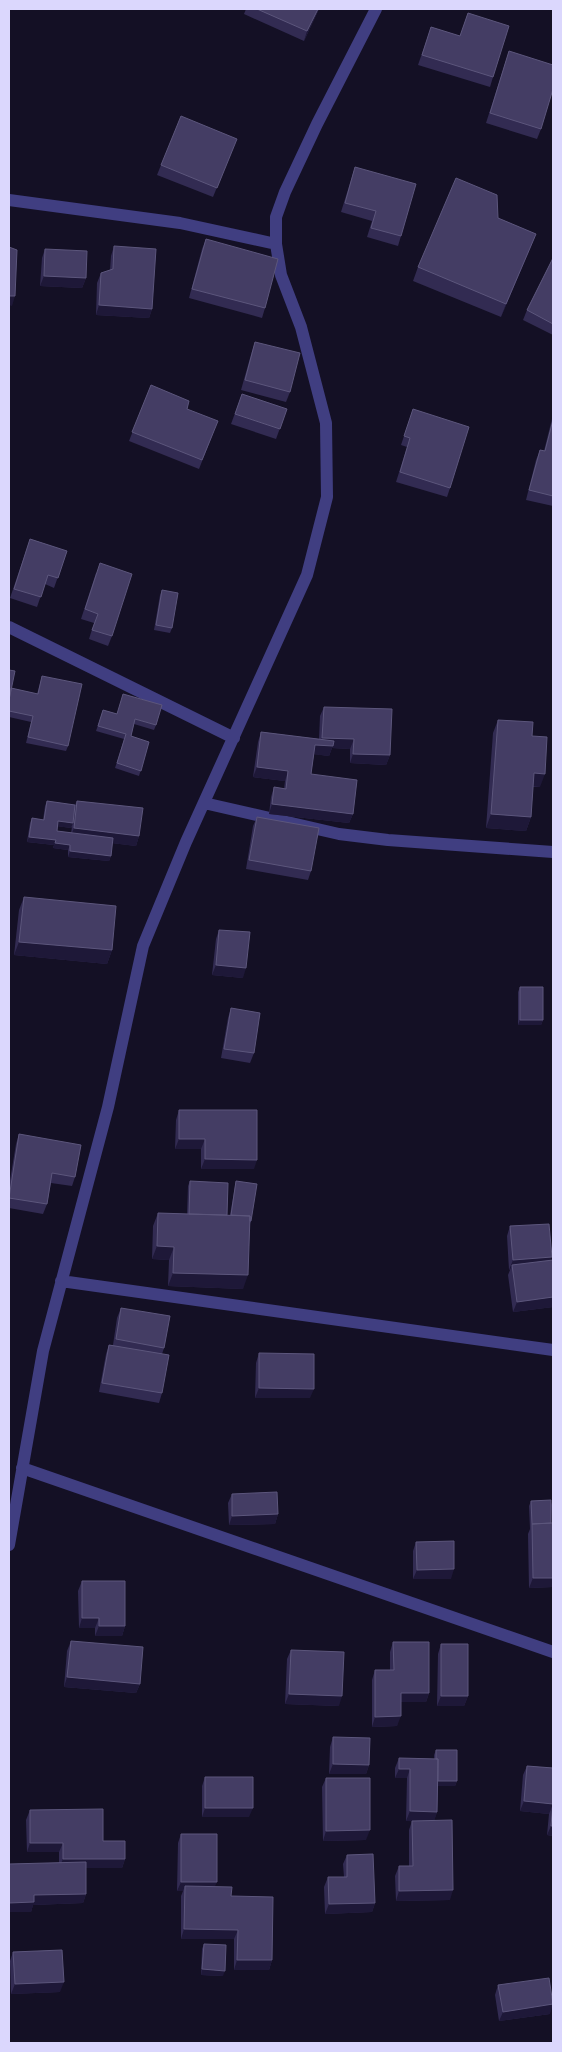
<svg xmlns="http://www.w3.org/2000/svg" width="562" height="2052" font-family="Figtree,sans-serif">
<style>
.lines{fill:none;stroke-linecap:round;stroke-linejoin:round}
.minor{stroke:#403e81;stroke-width:12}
.wall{fill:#322b52;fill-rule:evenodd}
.shaded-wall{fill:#1e1838}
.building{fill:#443d64;stroke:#5c567c}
</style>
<rect width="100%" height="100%" fill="#141025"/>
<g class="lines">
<!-- minor -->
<path class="minor" d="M9 200 180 223 276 244
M9 627 234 738
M204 803 339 834 388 840 553 852
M61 1281 553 1350
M22 1468 553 1652
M9 1545 43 1351 108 1107 143 946 186 842 307 575 327 497 326 423 301 327 281 275 276 244V217L285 192 317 124 376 9"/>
</g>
<!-- wall -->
<path class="wall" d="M246 9H319L304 41 244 14Z
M468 13 493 77 490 87 418 65 431 27 460 36Z
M509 51 541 129 537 139 486 123Z
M233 148 213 197 157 175 161 165Z
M355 167 401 236 398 246 367 237 372 221 341 212Z
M498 218 536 234 501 317 413 281 418 267Z
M206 239 265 308 262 318 189 298 202 249Z
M114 246 152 309 149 318 96 315 97 283 101 273 110 270 111 256Z
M45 249 86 278 82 288 40 286 42 258Z
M553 258V335L523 320 527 310Z
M255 342 290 392 286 402 241 390 252 351Z
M151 385 187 409 214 431 199 469 129 441Z
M242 394 287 409 276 439 231 424Z
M413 409 450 488 447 497 396 482 407 447 401 445Z
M553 415V506L526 500 536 460 540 450 544 451Z
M30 539 67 551 54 588 45 584 37 607 10 598Z
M96 573 112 636 108 646 89 639 94 623 81 619Z
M162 590 172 628 170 633 154 630 160 595Z
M9 670 11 688 37 694 42 676 68 746 66 751 26 743 31 722 9 717Z
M324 707 390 755 386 765 350 763V749L332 748 329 756 314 754 311 774 353 814 349 823 269 814 271 797 274 787 284 789 285 781 253 777 258 742 261 732 319 739 320 716Z
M103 710 156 725 154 730 134 724 131 736 149 742 139 776 115 768 124 739 96 731Z
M498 720 532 736 540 787H533L531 817 526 831 486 828 493 733Z
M47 801 75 805 77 801 139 836 136 846 112 843 111 856 109 861 68 857V850L53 848 54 845 27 842 30 823 32 818 43 820 45 806ZM57 826 71 828 72 827 71 833 57 831Z
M257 817 311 871 308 880 246 869 253 826Z
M24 897 112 950 107 964 14 955 19 910Z
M219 930 243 978 212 975 216 939Z
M520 987 543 1020 541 1025H518V992Z
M231 1008 254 1053 250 1063 221 1058 228 1018Z
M179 1110 254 1169H201V1149H175L176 1120Z
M19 1134 75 1177 72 1186 51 1183 47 1204 43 1214 9 1208V1186L16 1144Z
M190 1181 227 1215H230L235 1186 236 1181 251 1221 250 1224 243 1289 168 1286 169 1260 152 1259 153 1226 158 1213 187 1214 188 1186Z
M510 1226 550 1261 553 1260V1307L513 1312 508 1275 510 1270H509L507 1236Z
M121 1308 164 1348 162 1354V1393L159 1403 99 1392 106 1354 109 1345H113L117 1318Z
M259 1353 310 1398H255L256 1363Z
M232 1494 278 1514 275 1524 229 1525 228 1503Z
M553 1499V1587L529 1588 528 1534 530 1529 529 1506 531 1501 552 1523 551 1505Z
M416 1542 451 1579H413V1551Z
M82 1581 125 1626 122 1636H95V1628H79L78 1591Z
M71 1641 140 1684 136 1693 64 1687 67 1651Z
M393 1642 429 1693 426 1702H401L397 1726 372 1727V1680L375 1670H390V1652Z
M441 1644 468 1696 464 1706H437L438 1654Z
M291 1650 339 1706 285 1704 287 1659Z
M333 1737 369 1765 366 1774H329L330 1747Z
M436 1750 457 1781 455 1786H438L437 1812 434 1820 450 1900 396 1901 395 1876 399 1866H409V1830L412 1821H406L407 1778H395V1768L399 1758 434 1759V1755Z
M527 1766 553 1768V1836L547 1835 549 1814 520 1811 523 1775Z
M205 1777 249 1817H202V1786Z
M326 1778 366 1840 323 1841 322 1787Z
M30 1810 103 1841 125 1859 122 1868H86V1894L83 1903 33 1905 31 1912H9L59 1863V1852H27L26 1820Z
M181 1834 215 1887 231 1896 272 1960 269 1970H234V1939H181V1896L183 1891H177L178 1843Z
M347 1855 375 1903 372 1912 325 1914 324 1887 328 1877H344L343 1864Z
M204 1944 223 1976 201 1975 202 1949Z
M13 1952 60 1992 11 1994 10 1961Z
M498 1985 550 2014 499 2021 495 1995Z"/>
<!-- shaded-wall -->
<path class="shaded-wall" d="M318 9H319L304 41 307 31Z
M536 234 531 247 501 317 506 304Z
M44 276 86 278 82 288 40 286Z
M9 296H15L12 306 9 305Z
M99 305 152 309 149 318 96 315Z
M322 738 354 739 350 749 332 748 329 756 311 754 315 745H320Z
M353 754 390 755 386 765 350 763Z
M257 767 288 771 285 781 253 777Z
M534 773 545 774 540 787 529 786Z
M272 804 353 814 349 823 269 814Z
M491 814 531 817 526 831 486 828Z
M58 821 73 823 71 828 56 826Z
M74 828 139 836 136 846 70 838Z
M29 837 56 840 54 845 27 842Z
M55 843 70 845 68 850 53 848Z
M70 851 111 856 109 861 68 857Z
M19 942 112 950 107 964 14 955Z
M216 965 246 968 243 978 212 975Z
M520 1020H543L541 1025H518Z
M179 1139H205L201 1149H175Z
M205 1159 257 1160 254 1169H201Z
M157 1246 174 1247 169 1260 152 1259Z
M552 1257 548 1267 512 1265 510 1270H509L513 1260Z
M173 1273 248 1275 243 1289 168 1286Z
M553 1297V1307L513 1312 517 1302Z
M259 1388 314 1389 310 1398H255Z
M278 1514 275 1524 229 1525 232 1516Z
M454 1569 451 1579H413L417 1570Z
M533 1578H553V1587L529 1588Z
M82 1618H99L95 1628H79Z
M99 1626H125L122 1636H95Z
M67 1677 140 1684 136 1693 64 1687Z
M401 1693H429L426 1702H397Z
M289 1694 342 1696 339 1706 285 1704Z
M441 1696H468L464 1706H437Z
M401 1716 397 1726 372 1727 375 1717Z
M333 1764 369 1765 366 1774H329Z
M399 1769H410L407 1778H395Z
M436 1781H457L455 1786H434Z
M524 1801 553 1804 549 1814 520 1811Z
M205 1808H253L249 1817H202Z
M410 1811 437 1812 434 1822 406 1821Z
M551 1826H553V1836L547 1835Z
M370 1830 366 1840 323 1841 326 1831Z
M30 1843H63L59 1852H27Z
M63 1859H125L122 1868H59Z
M181 1882H217L213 1891 185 1886 183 1891H177Z
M453 1890 450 1900 396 1901 399 1891Z
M86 1894 83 1903 33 1905 31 1912H9V1903L34 1895Z
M375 1903 372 1912 325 1914 329 1904Z
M184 1929 238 1930 234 1939H181Z
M237 1960H272L269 1970H234Z
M202 1969 225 1971 223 1976 201 1975Z
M64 1982 60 1992 11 1994 15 1984Z
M553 2004 550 2014 499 2021 503 2012Z"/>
<!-- building -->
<path class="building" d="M257 9H318L307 31Z
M468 13 509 26 493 77 422 55 431 27 460 36Z
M509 51 553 65V89L541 129 490 113Z
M181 116 237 139 217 188 161 165Z
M355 167 416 184 401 236 371 228 376 211 345 203Z
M456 178 497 195 498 218 536 234 506 304 418 267Z
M206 239 278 259 265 308 192 289Z
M114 246 156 249 152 309 99 305 101 273 113 269Z
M9 247 17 250 15 296H9Z
M45 249 87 251 86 278 44 276Z
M553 258V324L527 310Z
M255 342 300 353 290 392 245 380Z
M151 385 189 401 187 409 218 421 202 460 132 432Z
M242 394 287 409 280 429 235 414Z
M413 409 469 427 450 488 400 472 410 438 404 436Z
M553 420V496L529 490 540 450 545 451Z
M30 539 67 551 58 578 48 575 41 597 14 589Z
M100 563 132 574 112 636 92 630 98 614 85 609Z
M162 590 178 593 172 628 156 625Z
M9 670 15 671 9 700Z
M42 676 82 684 68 746 28 737 33 716 9 711V700L11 688 38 694Z
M123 694 162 705 156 725 135 719 131 736 149 742 141 771 117 763 126 734 98 726 103 710 117 714Z
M324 707 392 709 390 755 353 754 354 739 322 738Z
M498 720 533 722 532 736 547 737 545 774 534 773 531 817 491 814Z
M261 732 334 741 333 746 315 745 311 774 357 780 353 814 272 804 274 787 286 789 288 771 257 767Z
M47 801 75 805 73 823 58 821 57 831 113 838 111 856 70 851V845L55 843 56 840 29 837 32 818 44 820Z
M77 801 143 808 139 836 74 828Z
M257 817 319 828 311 871 249 860Z
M24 897 116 906 112 950 19 942Z
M219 930 250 932 246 968 216 965Z
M520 987H543V1020H520Z
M231 1008 260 1013 254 1053 224 1049Z
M179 1110H257V1160L205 1159V1139H179Z
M19 1134 81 1145 75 1177 52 1173 47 1204 9 1198Z
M190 1181 228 1183 227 1215 189 1214Z
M236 1181 257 1184 251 1221H250V1216L231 1215Z
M158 1213 250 1216 248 1275 173 1273 174 1247 157 1246Z
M549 1224 552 1257 513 1260 510 1226Z
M553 1260V1297L517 1302 512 1265Z
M121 1308 170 1316 164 1348 116 1339Z
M109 1345 169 1355 162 1393 102 1383Z
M259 1353 314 1354V1389L259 1388Z
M277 1492 278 1514 232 1516V1494Z
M551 1500V1523L532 1524 531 1501Z
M553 1523V1578H533L532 1524Z
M454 1541V1569L417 1570 416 1542Z
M82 1581H125V1626H99V1618H82Z
M71 1641 143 1647 140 1684 67 1677Z
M393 1642H429V1693H401V1716L375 1717V1670H394Z
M441 1644H468V1696H441Z
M291 1650 344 1652 342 1696 289 1694Z
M333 1737 370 1738 369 1765 333 1764Z
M436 1750H457V1781H438V1759H436Z
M399 1758 438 1759 437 1812 410 1811V1769H399Z
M527 1766 553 1768V1826H551L553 1804 524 1801Z
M205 1777H253V1808H205Z
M326 1778H370V1830L326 1831Z
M103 1809V1841H125V1859H63V1843H30V1810Z
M452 1820 453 1890 399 1891V1866H413L412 1821Z
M181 1834H217V1882H181Z
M373 1854 375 1903 329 1904 328 1877H347V1855Z
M86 1862V1894L34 1895V1902L9 1903V1864Z
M185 1886 232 1887 231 1896 273 1897 272 1960H237L238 1930 184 1929Z
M204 1944 226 1945 225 1971 202 1969Z
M62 1950 64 1982 15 1984 13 1952Z
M549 1978 553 2004 503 2012 498 1985Z"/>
<!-- border -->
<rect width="562" height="2052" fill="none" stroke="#dbd7fd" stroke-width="20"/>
</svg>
